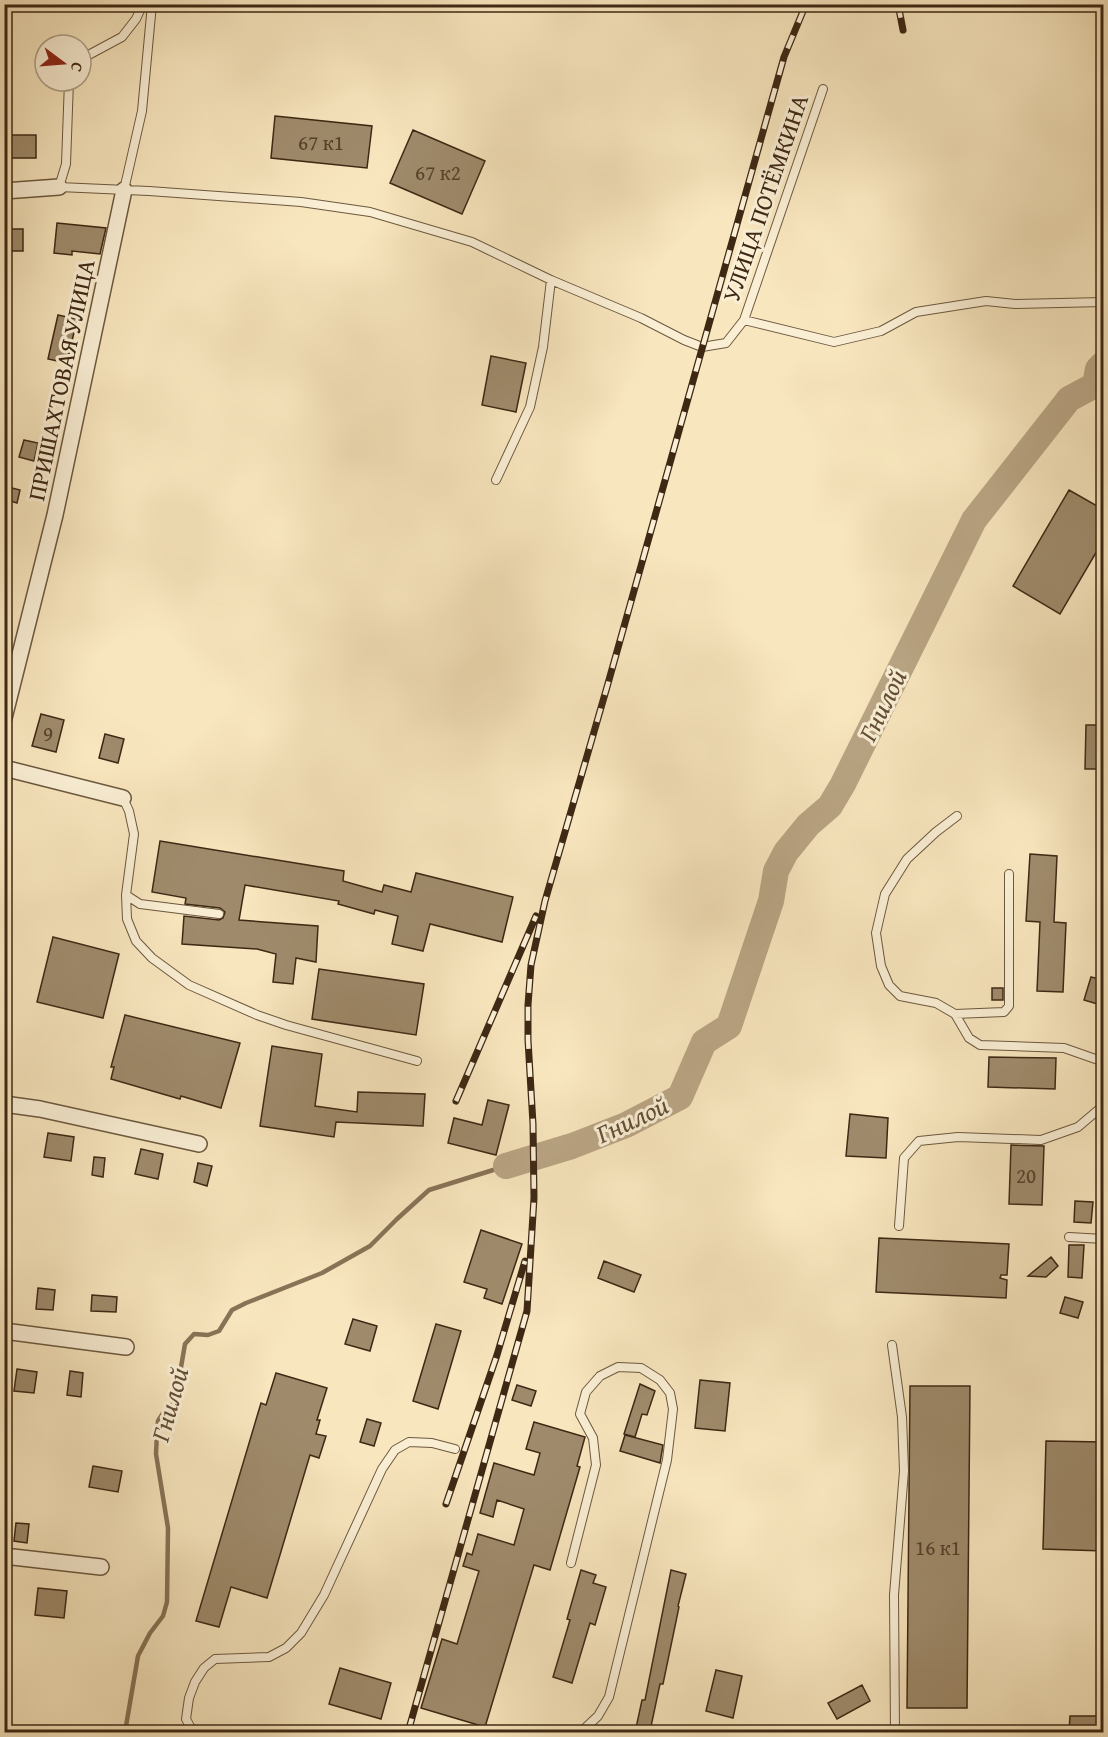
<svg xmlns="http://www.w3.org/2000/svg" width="1108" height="1737" font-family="'Gentium Book Plus',serif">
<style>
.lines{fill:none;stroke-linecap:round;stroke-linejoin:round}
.stream{stroke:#887357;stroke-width:4.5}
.river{stroke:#b9a584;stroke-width:26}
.building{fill:#9f8b6c;stroke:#3e2814;stroke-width:1.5}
.lane-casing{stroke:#6c583e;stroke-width:10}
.street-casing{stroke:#6c583e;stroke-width:18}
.lane{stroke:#faefd5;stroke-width:8}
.street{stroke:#faefd5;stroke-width:15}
.rail-casing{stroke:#3e2814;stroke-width:7}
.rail{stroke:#faefd5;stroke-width:4.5;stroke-dasharray:14;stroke-linecap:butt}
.labels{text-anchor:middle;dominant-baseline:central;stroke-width:6;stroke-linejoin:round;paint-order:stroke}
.number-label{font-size:21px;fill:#56412a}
.street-label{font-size:24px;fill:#3e2814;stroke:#faefd5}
.water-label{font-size:26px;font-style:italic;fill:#634e36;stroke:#faefd5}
</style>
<rect width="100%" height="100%" fill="#f8e6be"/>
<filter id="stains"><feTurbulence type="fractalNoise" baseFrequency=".00333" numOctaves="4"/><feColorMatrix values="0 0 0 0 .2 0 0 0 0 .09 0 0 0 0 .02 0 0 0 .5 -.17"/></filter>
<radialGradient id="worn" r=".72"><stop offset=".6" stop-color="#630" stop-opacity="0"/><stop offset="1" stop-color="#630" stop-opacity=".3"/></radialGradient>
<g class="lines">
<!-- stream -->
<path class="stream" d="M125 1732 138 1656 150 1633 163 1616 167 1602 168 1528 156 1454 157 1432 158 1421 163 1413 175 1402 185 1344 194 1334 208 1335 219 1331 232 1310 246 1303 322 1273 370 1246 397 1219 429 1190 506 1166"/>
<!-- river -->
<path class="river" d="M506 1166 572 1146 626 1125 680 1097 704 1042 729 1026 771 901 776 871 786 852 808 825 830 806 843 784 974 520 1069 399 1095 385 1098 369 1104 363"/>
</g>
<!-- building -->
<path class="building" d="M275 116 372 126 367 168 271 158Z
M413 130 485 161 462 214 390 183Z
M4 135H36V158H4Z
M57 223 106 228 100 254 72 251V255L54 253Z
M4 229H23V251H4Z
M58 315 77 319 67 363 48 359Z
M491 356 526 363 516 412 482 405Z
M24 440 38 443 34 461 19 457Z
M8 487 20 490 17 503 4 499Z
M1069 490 1104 510V539L1060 614 1013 586Z
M41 714 64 720 56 752 32 746Z
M1086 725H1104V769H1085Z
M105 734 124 739 118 763 99 758Z
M160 841 344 871 343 881 382 892 384 885 411 892 416 873 513 897 502 942 430 924 423 951 392 944 398 916 375 910 374 914 338 904 339 901 245 885 239 920 318 926 316 962 296 958 293 984 273 982 276 954 257 949 182 944 184 916 219 920 223 918 225 912 220 908 185 904 186 898 152 892Z
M1030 854 1057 856 1054 922 1066 923 1063 992 1037 991 1040 922 1026 921Z
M53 937 119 954 103 1018 37 1002Z
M319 969 424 984 416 1035 312 1019Z
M1091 977 1104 980V1006L1084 1000Z
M992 988H1003V1000H992Z
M125 1015 240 1043 221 1108 181 1096 180 1099 111 1079 114 1067H111Z
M272 1046 322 1054 315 1106 357 1112 358 1092 425 1094 423 1126 336 1122 334 1137 260 1126Z
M989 1057 1056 1058 1055 1089 988 1087Z
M488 1100 509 1105 496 1155 448 1143 454 1118 482 1125Z
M850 1114 888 1118 886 1158 846 1156Z
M48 1133 74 1137 71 1161 44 1157Z
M1011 1145 1044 1146 1042 1205 1009 1204Z
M141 1149 163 1154 158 1179 135 1174Z
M94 1157 105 1158 103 1177 92 1175Z
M198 1163 212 1166 207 1186 194 1182Z
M1075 1201 1093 1202 1091 1223 1074 1222Z
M481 1230 522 1244 502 1304 484 1298 487 1289 464 1282Z
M879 1238 1009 1244 1007 1275H1001L1000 1278 1007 1280 1006 1298 876 1292Z
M1069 1245H1084L1082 1278 1068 1277Z
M1051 1257 1058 1266 1046 1277 1028 1276Z
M604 1261 641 1275 634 1292 598 1278Z
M38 1288 55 1290 53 1310 36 1309Z
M92 1295 117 1297 116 1312 91 1311Z
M1065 1297 1083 1302 1078 1318 1060 1313Z
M353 1319 377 1326 370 1351 345 1344Z
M436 1324 461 1331 438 1409 413 1401Z
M17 1369 37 1372 34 1393 14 1391Z
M70 1371 83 1373 81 1397 67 1395Z
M276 1373 327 1388 317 1420H320L316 1434 326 1436 319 1458 310 1455 267 1598 231 1587 219 1627 196 1621 261 1403 266 1405Z
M700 1380 730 1383 725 1431 695 1428Z
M640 1384 655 1391 647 1415 642 1414 635 1437 624 1434Z
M517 1385 536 1391 531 1406 512 1400Z
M910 1386H970L967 1708H907Z
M367 1419 381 1423 374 1446 360 1442Z
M534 1422 585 1437 577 1466 580 1467 550 1570 534 1565 485 1727 421 1708 442 1639 457 1644 479 1571 463 1566 467 1553 472 1555 478 1534 514 1545 524 1509 497 1500 493 1517 480 1513 494 1463 534 1475 540 1453 526 1449Z
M625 1435 663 1445 660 1463 620 1451Z
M1046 1441 1104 1442V1551L1043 1549Z
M93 1466 122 1471 118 1492 89 1487Z
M16 1523 29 1524 27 1543 14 1541Z
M581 1570 596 1575 593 1583 606 1587 595 1625 590 1623 572 1683 553 1677 570 1620 567 1619Z
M671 1570 686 1574 678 1606 679 1607 663 1684H660L650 1731 636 1728 642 1700H645Z
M38 1588 67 1591 64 1618 35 1615Z
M340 1668 391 1683 381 1719 329 1704Z
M716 1670 742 1676 733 1718 706 1711Z
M862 1685 870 1701 837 1719 828 1703Z
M1070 1716H1104V1732H1069Z"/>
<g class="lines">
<defs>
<path id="lane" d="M81 59 122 37 136 19 143 4
M69 81 66 164 59 187 149 191 301 202 370 212 472 242 551 280 641 318 684 340 702 347 726 343 744 320 834 342 881 331 916 312 986 301 1015 304 1104 302
M124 190 142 111 152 4
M744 320 823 89
M496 480 530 407 543 347 551 280
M123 798 129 811 134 834 126 895 140 904 219 914
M957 816 936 832 907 859 885 894 876 933 881 966 889 985 900 996 936 1003 955 1014 969 1038 980 1045 1064 1048 1104 1062
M126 895 127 919 136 941 152 958 189 985 257 1015 286 1025 417 1061
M955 1014 1004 1012 1009 1006V874
M899 1226 904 1158 919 1141 958 1137 1041 1140 1078 1127 1104 1105
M1069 1237 1104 1239
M892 1345 902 1417 904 1471 894 1595 895 1732
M571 1563 596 1465 593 1438 580 1414 586 1392 600 1376 618 1367 641 1368 660 1380 670 1393 673 1409 667 1460 609 1697 598 1716 581 1732
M193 1732 186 1719 189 1698 195 1682 204 1668 215 1659 269 1657 286 1648 301 1633 324 1595 382 1469 395 1450 409 1442 432 1443 455 1449"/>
<path id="street" d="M4 191 59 187
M4 718 55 515 124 190
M4 768 123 798
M4 1104 40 1109 199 1144
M4 1331 126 1347
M4 1556 101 1567"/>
</defs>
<!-- lane casing -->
<use href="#lane" class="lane-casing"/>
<!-- street casing -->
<use href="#street" class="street-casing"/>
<!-- lane -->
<use href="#lane" class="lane"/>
<!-- street -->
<use href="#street" class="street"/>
<defs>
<path id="rail" d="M898 4 903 30
M456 1101 536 916
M446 1504 497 1355 525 1261
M408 1732 527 1311 534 1198 533 1124 528 1040V1005L531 965 545 901 607 687 784 57 806 4"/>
</defs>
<!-- rail casing -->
<use href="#rail" class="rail-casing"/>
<!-- rail -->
<use href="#rail" class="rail"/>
</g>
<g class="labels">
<!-- number labels -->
<g class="number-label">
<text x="321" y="142">67 к1</text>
<text x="438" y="172">67 к2</text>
<text x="48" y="733">9</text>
<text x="1026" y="1175">20</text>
<text x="938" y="1547">16 к1</text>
</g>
<!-- street labels -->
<g class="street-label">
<text transform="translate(765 198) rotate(-71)">УЛИЦА ПОТЁМКИНА</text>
<text transform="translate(61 380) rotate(-78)">ПРИШАХТОВАЯ УЛИЦА</text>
</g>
<!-- water labels -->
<g class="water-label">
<text transform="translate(882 705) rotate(-64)">Гнилой</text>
<text transform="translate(632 1119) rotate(-25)">Гнилой</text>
<text transform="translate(169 1404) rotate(-74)">Гнилой</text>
</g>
</g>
<!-- margin -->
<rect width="1108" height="1737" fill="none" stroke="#f8e6be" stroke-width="24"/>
<rect x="6" y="6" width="1096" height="1725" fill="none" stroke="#3e2814" stroke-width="3"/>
<rect x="12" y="12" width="1084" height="1713" fill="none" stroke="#3e2814" stroke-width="1.5"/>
<!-- north arrow -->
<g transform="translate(63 63) rotate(106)"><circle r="28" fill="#faefd5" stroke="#af9f88" stroke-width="1.5"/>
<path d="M0-4.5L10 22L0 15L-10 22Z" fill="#8f2418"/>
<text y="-9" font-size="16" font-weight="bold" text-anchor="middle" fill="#3e2814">С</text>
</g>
<rect width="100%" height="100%" filter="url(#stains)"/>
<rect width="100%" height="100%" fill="url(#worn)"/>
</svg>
